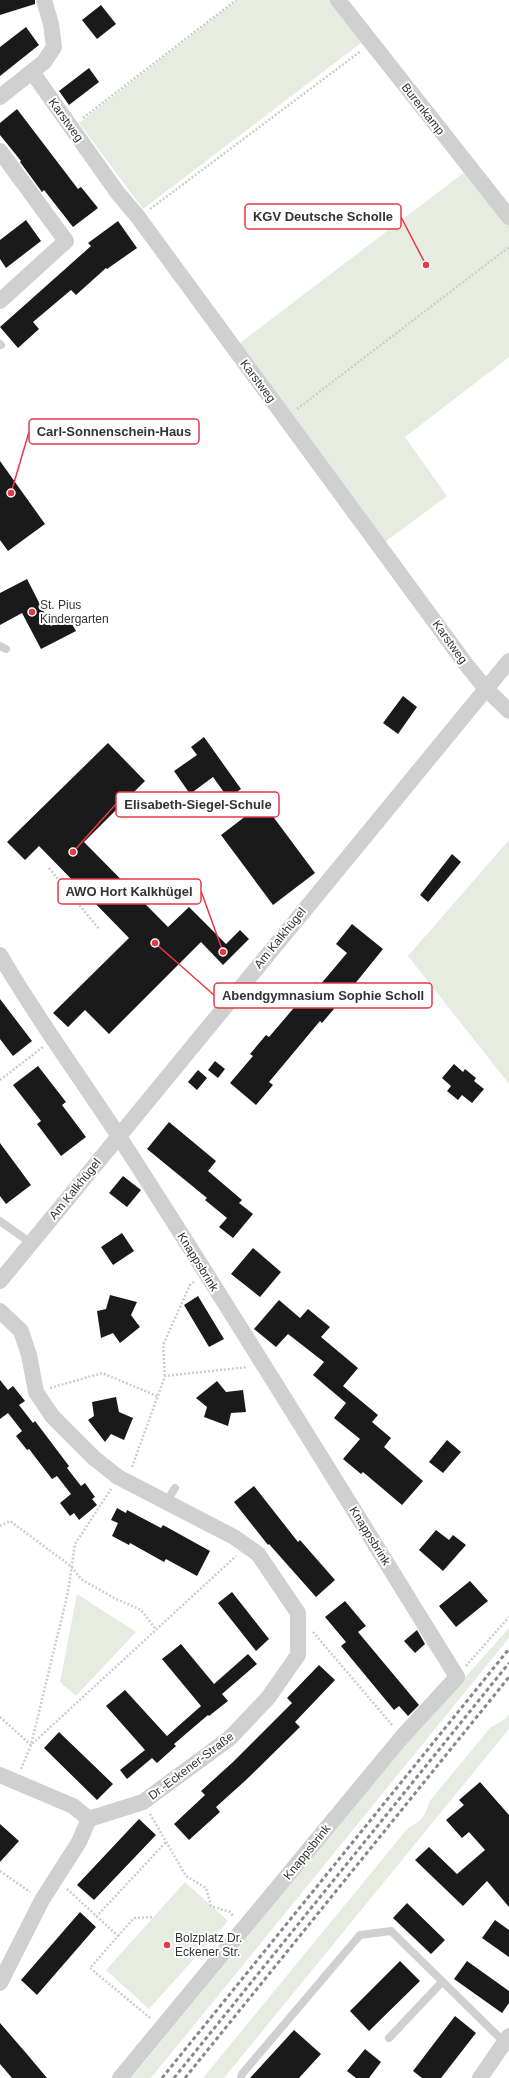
<svg xmlns="http://www.w3.org/2000/svg" width="509" height="2078" font-family="Helvetica,sans-serif">
<style>
.green{fill:#e6ecdf}
.building{fill:#1a1a1a}
.lines{fill:none;stroke-linecap:round;stroke-linejoin:round}
.path{stroke:#cdcdcd;stroke-width:2.5;stroke-dasharray:2 2;stroke-linecap:butt}
.service{stroke:#d0d0d0;stroke-width:8}
.minor{stroke:#d0d0d0;stroke-width:16}
.rail{stroke:#888;stroke-width:3;stroke-dasharray:4 3;stroke-linecap:butt}
.poi-dot{fill:#e63946;stroke:#fff;stroke-width:1.5}
.labels{text-anchor:middle;dominant-baseline:central;stroke-width:4;stroke-linejoin:round;paint-order:stroke}
.street-label{font-size:12px;fill:#333;stroke:#fff}
.poi-label{font-size:12px;fill:#333;stroke:#fff;text-anchor:start}
.leader{fill:none;stroke:#e63946;stroke-width:1.5}
.callout-dot{fill:#e63946;stroke:#fff;stroke-width:1.5}
.callout{fill:#fff;stroke:#e63946;stroke-width:1.5}
.callout-label{font-size:13px;text-anchor:middle;font-weight:bold;fill:#333}
</style>
<rect width="100%" height="100%" fill="#fff"/>
<!-- green -->
<path class="green" d="M237 0H338L509 216V357L405 437 447 496 385 542 240 343 466 171 361 43 143 209 79 123Z
M509 840V1084L408 956Z
M77 1594 136 1632 76 1696 60 1682Z
M509 1628V1638L151 2078H131L408 1742Z
M509 1714V1729L224 2078H203L408 1828C421 1821 426 1816 429 1802L490 1728 505 1719Z
M185 1882 228 1921 149 2009 106 1970Z"/>
<!-- building -->
<path class="building" d="M0 0H35V4L0 15Z
M101 5 116 24 97 39 82 20Z
M26 27 39 45 0 76V47Z
M89 68 99 82 69 105 59 91Z
M17 109 78 189 81 187 98 208 73 227 44 190 42 192 20 162 21 161 0 135V123Z
M26 220 41 241 6 268 0 259V240Z
M118 221 137 248 107 269 106 268 76 295 71 290 33 322 39 329 18 348 0 327 91 246 88 243Z
M0 461 45 524 8 551 0 540Z
M27 579 51 626 68 617 76 631 41 649 22 613 0 625V593Z
M403 696 417 707 398 734 383 723Z
M204 737 241 789 228 798 213 777 190 794 174 771 197 755 191 747Z
M108 743 145 781 84 842 168 927 189 907 226 944 240 930 249 939 223 965 201 942 109 1034 85 1010 68 1027 53 1013 129 938 39 846 25 860 7 842Z
M263 803 315 873 273 905 221 835Z
M452 854 461 862 428 902 420 895Z
M352 924 383 949 345 996 322 1023 320 1021 269 1082 273 1085 256 1105 230 1083 253 1056 250 1054 266 1035 269 1037 316 982 320 985 347 953 336 944Z
M0 999 32 1041 13 1056 0 1039Z
M215 1061 225 1069 218 1078 208 1070Z
M454 1064 463 1072 465 1069 476 1078 474 1081 484 1089 472 1103 462 1095 458 1100 447 1091 451 1086 442 1078Z
M38 1066 66 1102 62 1105 86 1137 61 1156 37 1124 41 1121 13 1085Z
M198 1070 207 1078 197 1090 188 1082Z
M169 1122 216 1161 208 1171 242 1200 239 1203 253 1214 233 1238 219 1227 227 1218 205 1200 207 1198 147 1149Z
M0 1143 31 1185 6 1204 0 1196Z
M123 1176 141 1190 127 1207 109 1193Z
M122 1233 134 1251 113 1265 101 1247Z
M253 1248 281 1272 260 1297 231 1274Z
M110 1295 137 1302 131 1315 140 1327 120 1343 113 1333 101 1338 97 1311 106 1309Z
M198 1296 224 1339 209 1347 184 1305Z
M279 1300 300 1318 308 1309 330 1327 321 1337 358 1368 343 1386 378 1415 372 1422 391 1438 384 1447 423 1481 402 1505 363 1472 361 1474 343 1459 360 1439 334 1418 346 1403 313 1375 324 1362 288 1334 276 1347 254 1329Z
M0 1380 8 1390 13 1386 25 1401 19 1405 33 1423 35 1421 69 1466 67 1468 81 1486 85 1483 95 1497 92 1499 97 1505 79 1520 74 1513 70 1516 60 1503 71 1494 57 1476 52 1479 29 1449 27 1450 16 1436 22 1431 8 1413 0 1419Z
M217 1381 226 1392 243 1390 246 1412 231 1413 228 1426 204 1417 207 1407 196 1398Z
M116 1397 119 1412 133 1418 124 1440 111 1434 105 1442 88 1420 94 1416 92 1402Z
M447 1440 461 1452 443 1473 429 1462Z
M254 1486 298 1542 300 1540 335 1580 316 1597 269 1544 268 1545 234 1502Z
M117 1508 126 1513 127 1510 161 1528 163 1525 210 1551 197 1576 166 1559 164 1562 130 1543 129 1545 112 1536 118 1523 111 1520Z
M436 1530 449 1540 453 1535 466 1545 443 1571 419 1550Z
M470 1581 488 1601 456 1627 439 1606Z
M232 1592 269 1639 256 1651 218 1603Z
M345 1601 366 1626 358 1632 419 1705 408 1716 399 1706 394 1710 341 1646 346 1642 325 1617Z
M417 1630 425 1644 415 1653 404 1641Z
M181 1644 214 1684 248 1654 257 1664 222 1694 228 1701 209 1716 208 1715 174 1744 176 1746 157 1763 152 1758 127 1779 120 1770 145 1750 106 1706 125 1690 167 1736 201 1706 162 1659Z
M319 1665 335 1680 295 1722 300 1727 246 1780 216 1807 220 1812 189 1840 174 1824 205 1795 201 1791 233 1762 292 1703 287 1698Z
M59 1732 113 1784 97 1800 44 1748Z
M480 1782 509 1815V1907L487 1881 463 1906 415 1860 429 1847 457 1874 485 1850 469 1832 462 1838 446 1820 464 1805 459 1800Z
M139 1819 156 1835 94 1900 77 1885Z
M0 1824 19 1841 0 1862Z
M407 1903 445 1940 431 1954 393 1918Z
M80 1912 96 1927 37 1995 21 1980Z
M495 1920 509 1930V1957L482 1938Z
M400 1961 420 1981 369 2031 350 2011Z
M467 1961 509 1991V2003L502 2013 454 1979Z
M455 2016 476 2033 441 2078H422L413 2071Z
M0 2023 26 2053 47 2078H12L0 2064Z
M294 2030 321 2054 299 2078H250Z
M365 2049 381 2062 369 2078H356L347 2071Z"/>
<g class="lines">
<!-- path -->
<path class="path" d="M83 118 236 0
M150 209 361 51
M297 409 509 247
M49 868 99 929
M0 1080 43 1047
M165 1376 163 1345 190 1285 194 1282
M50 1388 102 1373 157 1396
M132 1467 165 1376 248 1367
M0 1526 10 1521 72 1567 81 1579 114 1598 141 1610 155 1628
M313 1632 393 1726
M466 1666 509 1617
M0 1717 31 1745 68 1592 75 1544 111 1489
M21 1769 31 1745 236 1556
M150 1814 186 1876 206 1888 211 1906 230 1912 234 1917
M0 1871 30 1892
M67 1889 118 1936 90 1968 150 2018
M96 1917 166 1842
M118 1936 134 1918 153 1917"/>
<!-- service -->
<path class="service" d="M0 344 1 345
M0 646 6 649
M0 1221 31 1243
M166 1502 175 1488
M389 2038 442 1982
M241 2078 242 2074 360 1935 391 1931 504 2042"/>
<!-- minor -->
<path class="minor" d="M338 0 509 217
M32 72 117 192 138 217 465 663 486 689 509 711
M0 97 44 62 54 47 51 24 44 0
M0 151 66 241 0 301
M0 955C38 1021 84 1082 125 1146 238 1321 347 1499 457 1677L402 1737 120 2078
M0 1281 509 661
M0 1311 21 1331 29 1355 36 1392 52 1416 94 1458 118 1477 234 1537 258 1554 298 1613V1655L268 1698 230 1738 143 1802 89 1819 79 1842 42 1900 0 1983
M0 1775 73 1806 89 1819
M480 2078 509 2036"/>
<!-- rail -->
<path class="rail" d="M162 2078 509 1649
M174 2078 509 1663
M185 2078 509 1677"/>
</g>
<!-- markers -->
<g class="poi-dot">
<circle cx="32" cy="612" r="4"/>
<circle cx="167" cy="1945" r="4"/>
</g>
<g class="labels">
<!-- street labels -->
<g class="street-label">
<text transform="translate(423 109) rotate(52)">Burenkamp</text>
<text transform="translate(66 120) rotate(54)">Karstweg</text>
<text transform="translate(258 381) rotate(53)">Karstweg</text>
<text transform="translate(450 642) rotate(54)">Karstweg</text>
<text transform="translate(280 938) rotate(-51)">Am Kalkhügel</text>
<text transform="translate(75 1189) rotate(-51)">Am Kalkhügel</text>
<text transform="translate(198 1262) rotate(58)">Knappsbrink</text>
<text transform="translate(370 1536) rotate(58)">Knappsbrink</text>
<text transform="translate(191 1766) rotate(-37)">Dr.-Eckener-Straße</text>
<text transform="translate(307 1852) rotate(-51)">Knappsbrink</text>
</g>
<!-- poi labels -->
<g class="poi-label">
<text x="40" y="605">St. Pius<tspan x="40" dy="14">Kindergarten</tspan></text>
<text x="175" y="1938">Bolzplatz Dr.<tspan x="175" dy="14">Eckener Str.</tspan></text>
</g>
</g>
<!-- callouts -->
<path class="leader" d="M426 265L401 217M11 493L29 432M73 852L116 804M223 952L201 891M155 943L214 995"/>
<g class="callout-dot">
<circle cx="426" cy="265" r="4"/>
<circle cx="11" cy="493" r="4"/>
<circle cx="73" cy="852" r="4"/>
<circle cx="223" cy="952" r="4"/>
<circle cx="155" cy="943" r="4"/>
</g>
<g class="callout">
<rect x="245" y="204" width="156" height="25" rx="4"/>
<rect x="29" y="419" width="170" height="25" rx="4"/>
<rect x="116" y="792" width="163" height="25" rx="4"/>
<rect x="58" y="879" width="143" height="25" rx="4"/>
<rect x="214" y="983" width="218" height="25" rx="4"/>
</g>
<g class="callout-label">
<text x="323" y="221">KGV Deutsche Scholle</text>
<text x="114" y="436">Carl-Sonnenschein-Haus</text>
<text x="198" y="809">Elisabeth-Siegel-Schule</text>
<text x="129" y="896">AWO Hort Kalkhügel</text>
<text x="323" y="1000">Abendgymnasium Sophie Scholl</text>
</g>
</svg>
